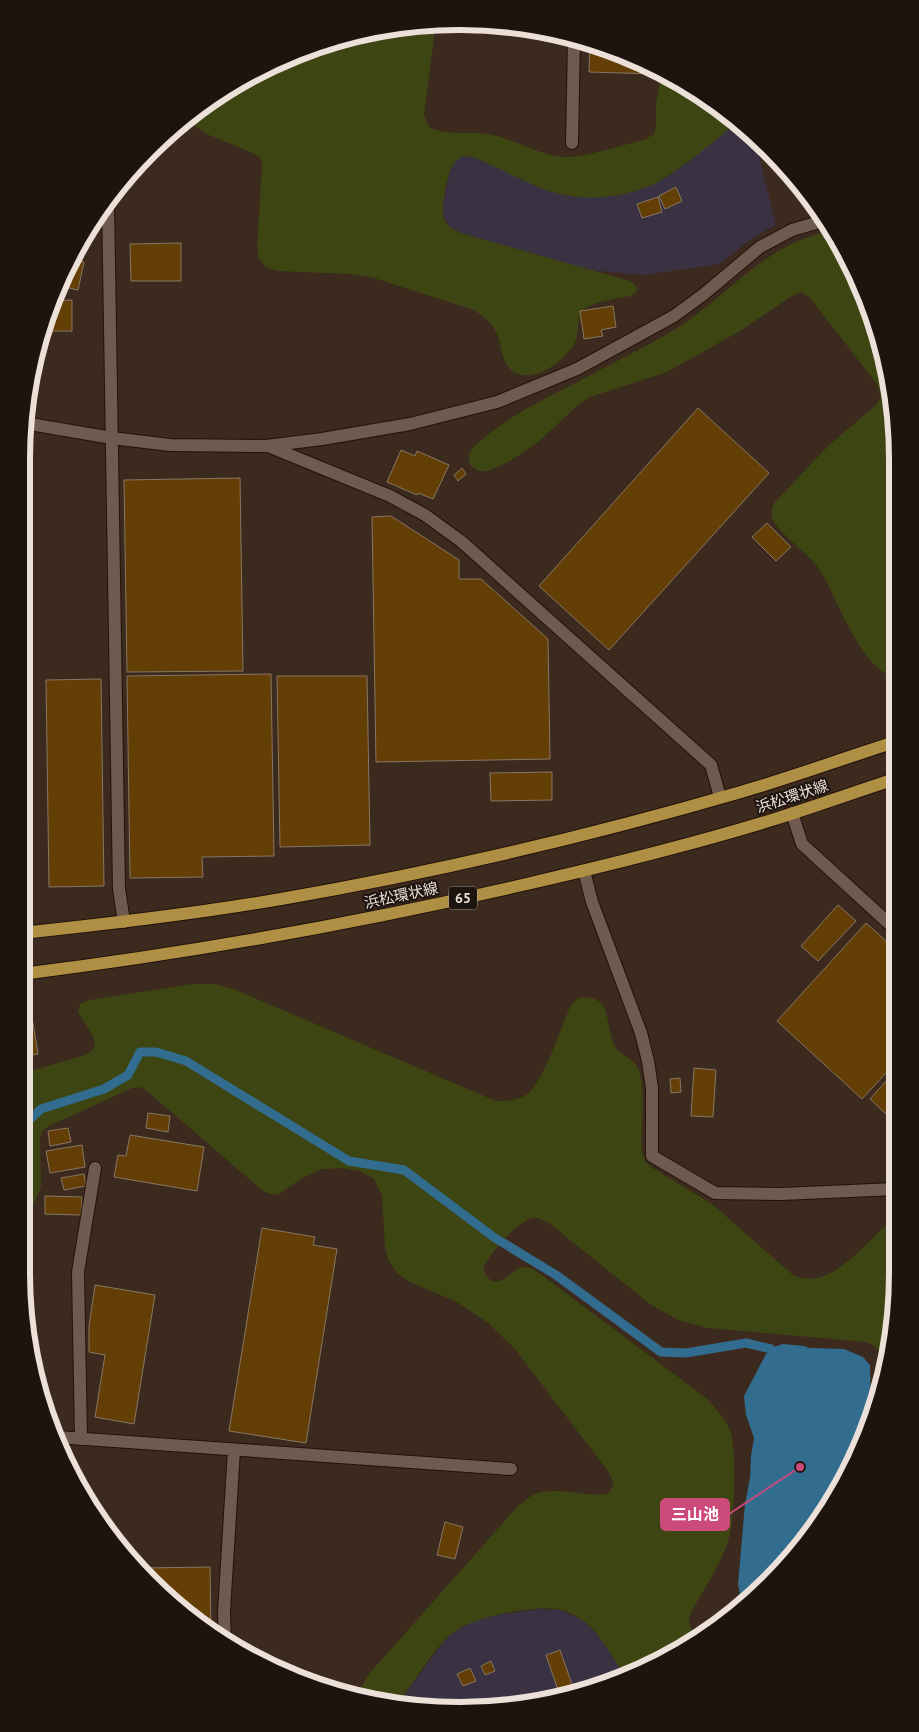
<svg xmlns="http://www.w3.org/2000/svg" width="919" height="1732" font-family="'PT Sans','Noto Sans JP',sans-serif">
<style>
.industrial{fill:#3a3242}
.green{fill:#3d4512}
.water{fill:#326c8f}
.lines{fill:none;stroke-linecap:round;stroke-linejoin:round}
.stream{stroke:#326c8f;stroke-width:9}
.building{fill:#633e05;stroke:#877765}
.minor-casing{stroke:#221208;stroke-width:14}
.primary-casing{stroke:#221208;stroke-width:14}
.minor{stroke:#6e5a4e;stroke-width:12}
.primary{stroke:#af8f44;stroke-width:12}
.labels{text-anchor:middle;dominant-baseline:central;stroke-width:4;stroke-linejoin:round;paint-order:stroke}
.shield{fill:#1d140f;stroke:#aea39c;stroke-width:1}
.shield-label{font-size:14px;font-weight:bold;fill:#ece0d9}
.street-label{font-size:15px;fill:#ece0d9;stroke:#1d140f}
.rim{fill:none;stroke:#ece0d9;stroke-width:6}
.leader{fill:none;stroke:#cc4a7a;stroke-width:2}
.callout-dot{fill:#cc4a7a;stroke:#1d140f;stroke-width:2}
.callout{fill:#cc4a7a;stroke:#cc4a7a;stroke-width:2}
.callout-label{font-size:16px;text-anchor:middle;font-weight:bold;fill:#fff}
</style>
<rect width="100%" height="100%" fill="#3c2a1f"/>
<!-- industrial -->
<path class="industrial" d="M738 122 754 137 776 225 754 237 720 264 643 275 589 270 461 233 451 228 444 218 443 204 450 171 454 162 463 156 473 157 544 189 576 197 670 175Z
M539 1609 560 1610 583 1620 602 1640 626 1678 488 1710 400 1701 439 1648 453 1632 471 1622 490 1616Z"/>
<!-- green -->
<path class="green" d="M431 22H436L424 115 429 127C449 137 471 130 493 135 516 140 539 155 563 157 583 158 624 145 646 139L654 134 656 125V104L662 72 678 80 738 122C716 140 694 158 671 174 636 199 583 204 543 189 519 179 496 167 473 157L463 156C460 158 456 160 454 163 447 172 441 207 444 218 447 226 454 230 461 233L630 281 634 284 637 288 635 293 631 296C620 298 590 302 584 310 577 318 579 330 576 340 568 360 531 387 511 370 501 360 502 346 497 334 492 323 484 317 474 310L371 277 349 274 278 271 266 267 259 259 257 248 262 165 260 158 253 153 209 135 184 120 192 112 265 67 346 36Z
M832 231 864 292 894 403 895 678C860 667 838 600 820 570 810 554 775 531 772 517 771 511 772 507 775 502L828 446 877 404 881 394 876 383 811 299 802 292 792 296 740 331 667 372 590 397 577 406 536 444 510 461 488 471H479L471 466C470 463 468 459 469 455 471 448 478 443 484 438 519 408 559 393 598 371 626 356 656 342 682 325 730 293 771 240 832 231Z
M193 984H216L236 990 496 1101C507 1101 516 1101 526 1095 543 1084 561 1027 570 1007L578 998C613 994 604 1020 613 1042 618 1057 635 1056 640 1073 644 1091 643 1110 642 1127 642 1137 640 1149 644 1158 645 1162 648 1165 651 1167L712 1204 793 1275C833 1294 868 1236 897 1217V1301L886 1368C886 1354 877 1346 866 1342L708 1328 678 1320 650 1304 549 1223C546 1222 541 1219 538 1218 521 1215 488 1255 483 1269 496 1297 507 1271 523 1267 527 1266 531 1269 535 1270L705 1397C715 1407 724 1417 730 1430 737 1448 735 1522 728 1541 720 1566 704 1589 691 1612 688 1621 688 1629 698 1633L626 1678C615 1661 599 1631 582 1620 577 1616 568 1612 561 1610 539 1603 474 1617 454 1632 436 1645 414 1682 400 1701L360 1697 362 1686 369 1674 518 1506C523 1503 528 1497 533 1495 552 1485 586 1497 607 1494L614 1485 610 1474 515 1349 487 1322 455 1301 410 1282 397 1273 389 1261 385 1247 382 1196 374 1179 360 1171 343 1168 322 1169 302 1178 278 1195 270 1194 263 1191 147 1091 139 1087 132 1088 49 1126 42 1131 40 1138 41 1187 28 1218 21 1229V1074L85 1055 92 1051 95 1045 93 1036 78 1012 80 1004 89 1000Z"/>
<!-- water -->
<path class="water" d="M783 1344 804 1346 809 1348 844 1349 863 1357 870 1365 871 1415 839 1491 749 1602 745 1604 741 1600 738 1584 745 1504 750 1478 751 1456 754 1438 746 1415 744 1396 766 1354 774 1347Z"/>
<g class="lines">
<!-- stream -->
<path class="stream" d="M21 1193 24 1189 26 1123 41 1109 104 1089 128 1075 140 1052H156L186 1061 349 1161 404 1170 495 1238 556 1275 661 1352 686 1353 746 1343 771 1349"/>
</g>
<!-- building -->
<path class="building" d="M590 42 600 44 656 70V74L589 72Z
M676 187 682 201 665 209 659 196Z
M658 197 662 212 642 218 637 204Z
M181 243V281H131L130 244Z
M72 259 84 262 78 290 61 286Z
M72 300V331H42L55 301Z
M613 306 616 327 601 330 603 336 584 339 580 311Z
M698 408 769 473 609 650 539 586Z
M22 448H27L30 675H22Z
M401 450 415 456 417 451 449 465 433 499 418 493 417 495 387 482Z
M462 468 466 474 458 481 454 475Z
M240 478 243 671 127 672 124 480Z
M391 516 459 560V579H481L548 639 550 759 376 762 372 517Z
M767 523 791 547 776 561 752 537Z
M271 674 274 856 202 857 203 877 130 878 127 676Z
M277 676H367L370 845 280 847Z
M101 679 104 886 49 887 46 680Z
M552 772V800L491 801 490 773Z
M838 905 856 921 818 961 801 946Z
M866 923 896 950V1062L862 1099 777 1021Z
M31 1011 38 1054 21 1057 22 1013 33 1011Z
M694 1068 716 1070 713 1117 691 1116Z
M896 1070V1103L886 1114 870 1099Z
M680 1078 681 1092 671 1093 670 1079Z
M148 1113 170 1116 168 1132 146 1128Z
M68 1128 71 1142 50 1146 48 1131Z
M130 1135 204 1147 197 1191 114 1177 118 1155 126 1156Z
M82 1145 85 1167 50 1173 46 1151Z
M84 1174 86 1186 64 1190 61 1178Z
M45 1196 82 1197 81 1215 45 1214Z
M262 1228 315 1237 313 1245 337 1249 306 1443 229 1431Z
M95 1285 155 1295 134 1424 95 1417 105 1355 89 1352V1326Z
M445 1522 463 1527 455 1559 437 1555Z
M210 1567 211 1632 143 1568Z
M560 1650 574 1690 559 1693 546 1655Z
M491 1661 495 1671 485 1675 481 1666Z
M470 1668 476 1681 463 1686 457 1674Z"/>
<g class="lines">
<defs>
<path id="minor" d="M572 143 574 38
M108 201 119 889 124 922
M24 423 112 438 170 445 266 446 322 439 410 424 497 402 577 369 674 316 704 294 760 247 792 230 826 220
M268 446 390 496 425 515 462 542 711 765 720 797
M792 813 802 844 896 930
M584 871 592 902 641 1033 648 1061 652 1088V1156L715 1193 781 1194 896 1189
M57 1437 511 1469
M81 1439 78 1272 95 1168
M225 1641 224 1611 234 1450"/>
<path id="primary" d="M22 933C108 924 195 914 281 899 436 872 590 836 741 792 793 777 844 758 895 742
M22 974C189 953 354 924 518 886 605 866 691 845 775 819 816 806 855 792 895 779"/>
</defs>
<!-- minor casing -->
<use href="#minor" class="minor-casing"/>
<!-- primary casing -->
<use href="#primary" class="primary-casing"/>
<!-- minor -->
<use href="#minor" class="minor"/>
<!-- primary -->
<use href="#primary" class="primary"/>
</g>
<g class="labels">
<!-- shield labels -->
<rect class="shield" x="449" y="886.5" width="28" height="23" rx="4"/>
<g class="shield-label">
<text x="463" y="898">65</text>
</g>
<!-- street labels -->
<g class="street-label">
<text transform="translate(792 796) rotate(-18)">浜松環状線</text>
<text transform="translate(401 895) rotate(-12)">浜松環状線</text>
</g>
</g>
<!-- crop -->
<path d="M0 0H919V1732H0ZM459 30H460A429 429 0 0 1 889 459V1273A429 429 0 0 1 460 1702H459A429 429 0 0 1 30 1273V459A429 429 0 0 1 459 30Z" fill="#1d140f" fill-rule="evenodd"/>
<path class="rim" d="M459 30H460A429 429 0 0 1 889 459V1273A429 429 0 0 1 460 1702H459A429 429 0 0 1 30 1273V459A429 429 0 0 1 459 30Z"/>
<!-- callouts -->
<path class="leader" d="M800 1467L729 1514"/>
<circle class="callout-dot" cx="800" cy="1467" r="5"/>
<rect class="callout" x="661" y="1499" width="68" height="31" rx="5"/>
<g class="callout-label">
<text x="695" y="1520">三山池</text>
</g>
</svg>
